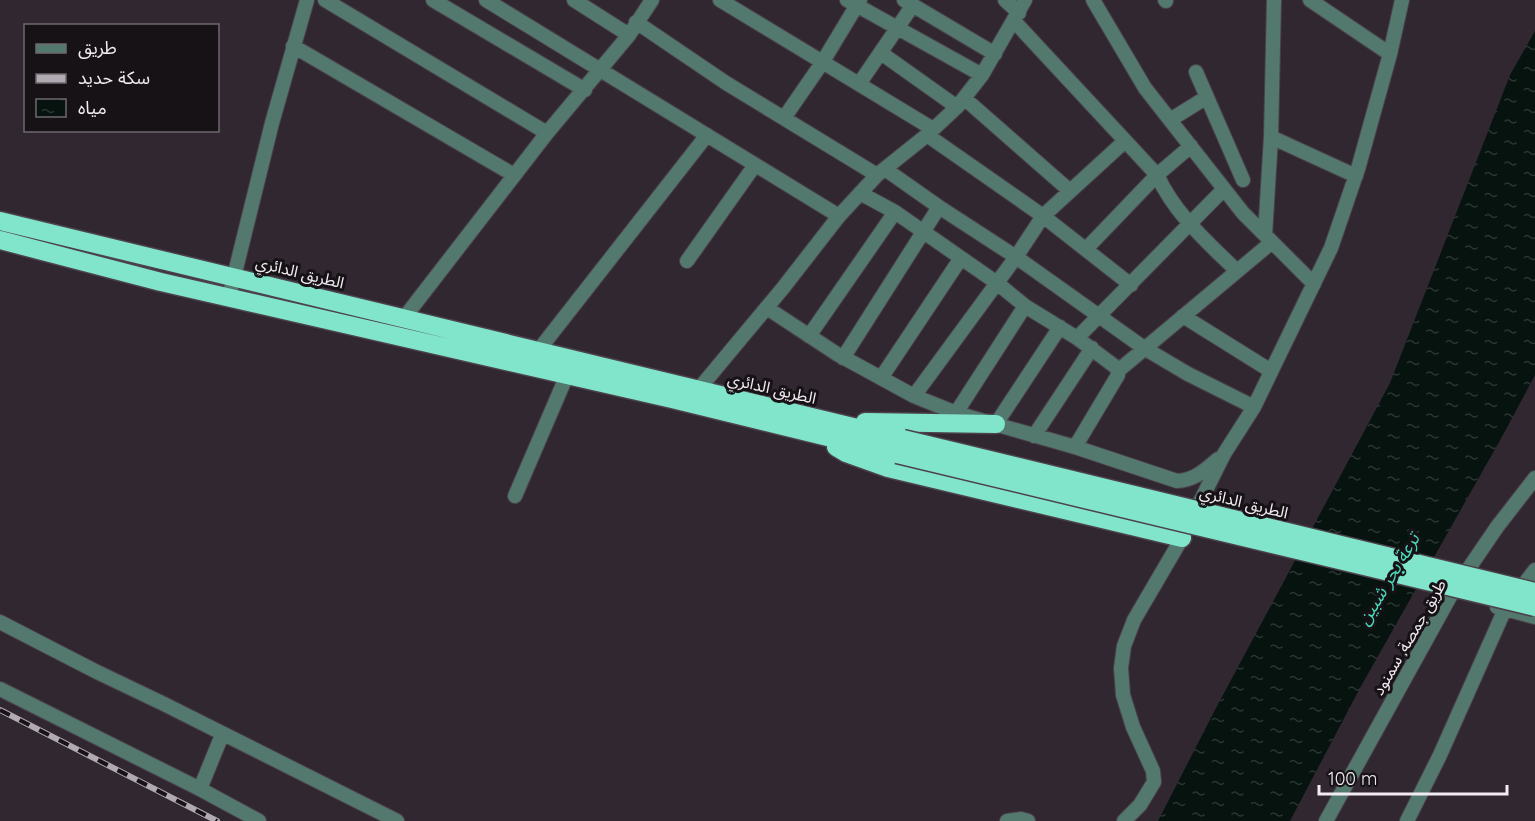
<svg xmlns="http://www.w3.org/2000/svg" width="1535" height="821" font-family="Quicksand,'Noto Sans Arabic',sans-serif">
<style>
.water{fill:url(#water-ripples)}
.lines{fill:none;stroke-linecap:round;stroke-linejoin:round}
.minor-casing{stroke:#4c424c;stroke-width:16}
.highway-casing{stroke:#4c424c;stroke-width:21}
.minor{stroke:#53796e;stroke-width:14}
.highway{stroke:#81e5cb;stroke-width:18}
.rail-casing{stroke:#b2aab2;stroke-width:6}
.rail{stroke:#161216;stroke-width:4;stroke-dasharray:11;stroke-linecap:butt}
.highway-bridge-casing{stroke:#4c424c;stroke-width:21;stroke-linecap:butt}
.highway-bridge{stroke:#81e5cb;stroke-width:18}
.labels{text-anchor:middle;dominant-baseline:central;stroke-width:6;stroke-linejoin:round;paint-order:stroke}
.street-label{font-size:16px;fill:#f2ebf2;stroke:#161216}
.water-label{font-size:18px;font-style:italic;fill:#48daba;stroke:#161216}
</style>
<defs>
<pattern id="water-ripples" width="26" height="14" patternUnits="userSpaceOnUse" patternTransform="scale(1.5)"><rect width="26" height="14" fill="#06130f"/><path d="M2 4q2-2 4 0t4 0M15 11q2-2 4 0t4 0" fill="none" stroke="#2b3632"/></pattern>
</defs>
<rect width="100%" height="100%" fill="#312731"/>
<!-- water -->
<path class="water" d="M1535 31V375L1503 435 1360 688 1290 821H1158L1216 708 1390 383 1510 75Z"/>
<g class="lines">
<defs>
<path id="minor" d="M325 0 547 133
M433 0 585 90
M486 0 839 216
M574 0 629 35
M720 0 933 129
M847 0 982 75
M904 0 995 54
M1005 0 1019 13
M1093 0 1145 88 1170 120 1243 213 1314 284
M1165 0 1166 1
M1310 0 1390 54
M1014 21 1157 175C1175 214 1206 241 1237 271
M636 22 726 83 877 175
M293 46 514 175
M881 53 957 107
M1196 72 1243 180
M859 84 913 5
M964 98 1070 191
M784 118 822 63 860 0
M1170 120 1207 97
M927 135 1043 216 1131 285
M1271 137 1356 176
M885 169 939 207 1016 257 1144 348 1188 374 1254 407
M860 193 895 212 997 283 1025 306 1077 338 1117 368 1118 375 1075 447
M1265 235 1271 137 1274 0
M1086 249 1157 175 1191 146
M687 261 755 165
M229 297 272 123 307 0
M767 308 837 354 914 396 956 413 1075 447 1177 481C1195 480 1205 470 1218 459
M1183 316 1271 371
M404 318 547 133 629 35 652 0
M809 336 895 212
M1077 338 1224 189
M538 351 707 135
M843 358 939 207
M1119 370 1272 242
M881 378 961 258
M698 390 783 288 839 216 877 175 927 135 957 107 982 75 1025 0
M914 396 1016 257 1043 216 1125 141
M956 413 1025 306
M996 424 1060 327
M1034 436 1092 348
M515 496 567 375
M1497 607 1535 617
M0 622 97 672 164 704 397 821
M0 689 200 789 259 821
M200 789 222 735
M1007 821 1021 819 1028 821
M1124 821 1140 805 1154 782 1153 771 1133 727 1123 695 1121 668 1124 646 1134 620 1182 538 1224 454 1254 407 1331 248 1358 169 1390 54 1402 0
M1326 821 1452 593 1497 527 1535 478
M1407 821 1440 755 1505 609 1535 570"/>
<path id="highway" d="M0 221 903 439
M0 240 161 282 672 399 897 454
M865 422 996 424
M836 447 846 453 888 468 1182 538"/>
</defs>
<!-- minor casing -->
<use href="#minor" class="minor-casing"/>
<!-- highway casing -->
<use href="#highway" class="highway-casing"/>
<!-- minor -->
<use href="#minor" class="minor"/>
<!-- highway -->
<use href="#highway" class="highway"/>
<defs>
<path id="rail" d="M0 710 217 821"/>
</defs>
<!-- rail casing -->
<use href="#rail" class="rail-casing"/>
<!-- rail -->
<use href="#rail" class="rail"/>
<defs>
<path id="highway-bridge" d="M903 439 1535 592
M897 454 1535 607"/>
</defs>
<!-- highway-bridge casing -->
<use href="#highway-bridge" class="highway-bridge-casing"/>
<!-- highway-bridge -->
<use href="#highway-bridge" class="highway-bridge"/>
</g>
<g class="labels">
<!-- street labels -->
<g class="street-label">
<text transform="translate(300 272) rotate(14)">الطريق الدائري</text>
<text transform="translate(772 388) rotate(13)">الطريق الدائري</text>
<text transform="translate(1244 502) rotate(14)">الطريق الدائري</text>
<text transform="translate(1409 637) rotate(-60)">طريق جمصة, سمنود</text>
</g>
<!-- water labels -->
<g class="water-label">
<text transform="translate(1388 579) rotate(-59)">ترعة بحر شبين</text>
</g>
</g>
<!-- legend -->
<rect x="24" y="24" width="195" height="108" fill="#161216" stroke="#6e696e" stroke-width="1.5"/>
<rect x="36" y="44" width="30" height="9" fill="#53796e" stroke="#6e696e" stroke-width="1.5"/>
<text x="78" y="54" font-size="18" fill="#f2ebf2">طريق</text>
<rect x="36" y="74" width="30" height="9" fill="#b2aab2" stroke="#6e696e" stroke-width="1.5"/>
<text x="78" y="84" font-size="18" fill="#f2ebf2">سكة حديد</text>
<rect x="36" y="99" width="30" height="18" fill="url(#water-ripples)" stroke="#6e696e" stroke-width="1.5"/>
<text x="78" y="114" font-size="18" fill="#f2ebf2">مياه</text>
<!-- scale -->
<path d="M1319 785v9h188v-9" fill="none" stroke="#f2ebf2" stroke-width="3"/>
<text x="1328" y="785" font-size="18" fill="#f2ebf2" stroke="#161216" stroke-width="4.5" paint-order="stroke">100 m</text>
</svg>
